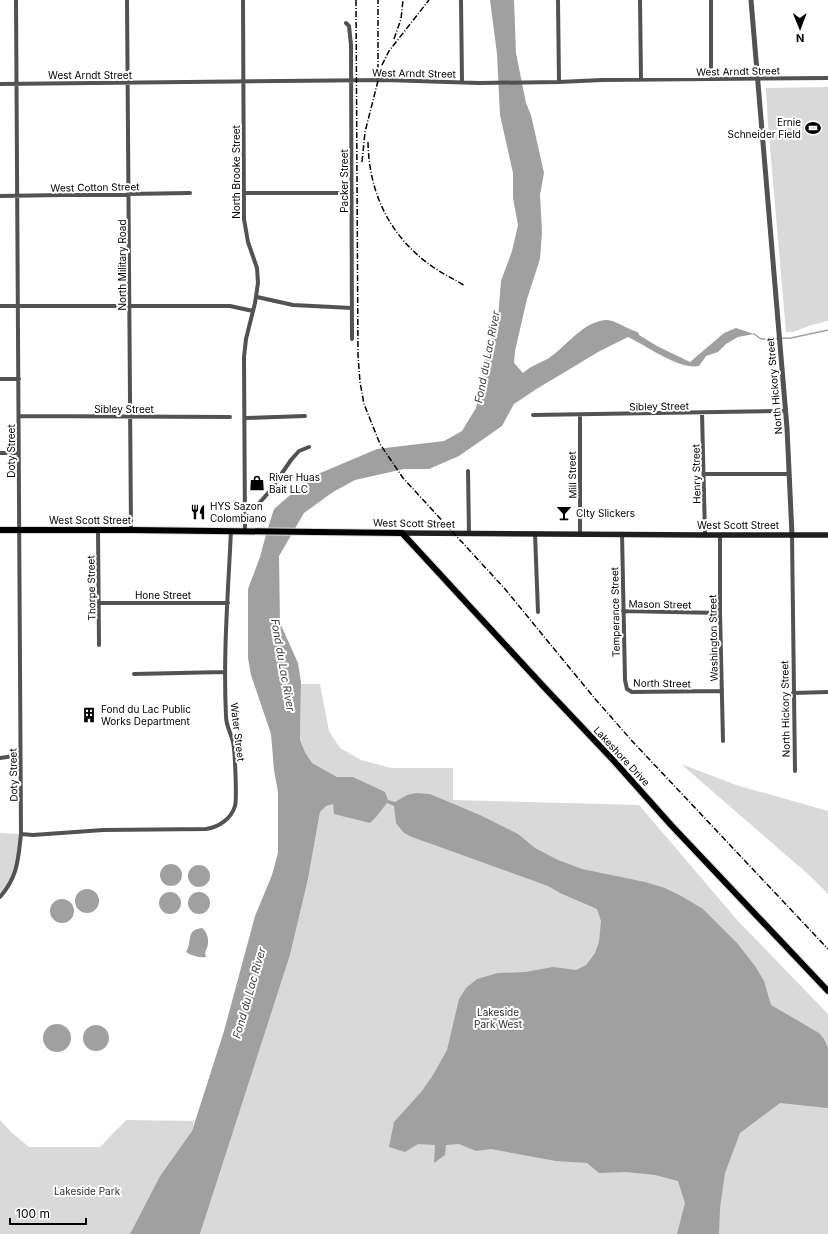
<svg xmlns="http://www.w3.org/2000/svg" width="828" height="1234" font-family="Inter,sans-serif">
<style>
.green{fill:#d9d9d9}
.water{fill:#a0a0a0}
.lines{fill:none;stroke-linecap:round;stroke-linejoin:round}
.stream{stroke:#a0a0a0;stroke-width:1.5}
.primary-casing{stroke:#dbdbdb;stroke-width:8}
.minor{stroke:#525252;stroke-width:4}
.tertiary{stroke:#525252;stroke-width:5}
.secondary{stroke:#1f1f1f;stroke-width:5.5}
.primary{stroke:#000;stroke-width:6}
.rail{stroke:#000;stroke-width:1.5;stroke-dasharray:6 2 1 2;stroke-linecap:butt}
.labels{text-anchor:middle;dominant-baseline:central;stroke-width:4;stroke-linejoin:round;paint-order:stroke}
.street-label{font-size:10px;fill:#000;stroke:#fff}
.poi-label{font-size:10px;fill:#000;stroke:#fff;text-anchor:start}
.park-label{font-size:10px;fill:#303030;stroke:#fff}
.water-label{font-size:11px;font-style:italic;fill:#414141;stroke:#fff}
</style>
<rect width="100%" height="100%" fill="#fff"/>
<!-- green -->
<path class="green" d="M828 87V321L811 325 793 332H786L768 124 766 88Z
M301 684H320L329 731 340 748 361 760 391 768H453V800L639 805 738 921 828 1014V1234H200L290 955 308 879 320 812 312 763 305 752 300 740Z
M681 764 736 785 828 811V894L809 875Z
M0 833 21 834 15 873 0 897Z
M0 1120 11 1132 29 1147H100L126 1120 194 1121 192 1131 160 1176 130 1234H0Z"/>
<!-- water -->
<path class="water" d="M490 0H514L516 53 526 103 531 115 544 173 540 195 542 232 540 259 527 299 515 351 514 363 523 373C533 364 539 364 549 358 567 346 582 322 606 320 613 319 629 330 638 332L639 335 657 346 690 362 724 333 736 328 754 334 738 337 726 344 718 352 706 356 699 366C679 370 647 346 628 337L598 352 570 369 538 388 514 404 502 426 459 456 429 469H404L355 480 333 492 304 513 279 556 280 623 298 663 301 682 300 740 305 752 312 763 337 777H353L385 792 388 800 395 802 407 795 416 793 430 794 480 815 518 834 535 848 558 860 582 869 645 882 665 888 683 897 703 909 737 943 755 966 764 981 771 1005 819 1033 824 1039 828 1048V1108L780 1103 740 1133 725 1173 720 1208 719 1234H677L685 1203 678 1181 655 1175 626 1172 599 1173 587 1163 556 1161 491 1149 476 1151 459 1144 446 1145 445 1155 434 1163 435 1145 418 1144 405 1152 389 1147 394 1122 422 1091 433 1075 447 1050 459 999 466 988 477 979 498 973 525 972 553 967 576 970 586 965 595 953 599 942 601 921 597 909 560 893 548 886 412 837 404 833 396 823 394 806 387 803 376 817 370 823 334 814 333 804 326 806 320 812 308 879 290 955 200 1234H130L160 1176 192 1131 224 1031 255 916 272 875 278 853V792L274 770 271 734 251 675 248 658V589L260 557 267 531 274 509 311 477 377 449 444 441 462 431 476 408 487 352 498 318 501 281 512 251 518 225 513 198V173L500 115 497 54Z
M160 875a11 11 0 1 1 22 0a11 11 0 1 1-22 0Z
M188 876a11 11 0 1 1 22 0a11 11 0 1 1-22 0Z
M75 901a12 12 0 1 1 24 0a12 12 0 1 1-24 0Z
M159 903a11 11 0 1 1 22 0a11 11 0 1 1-22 0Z
M188 903a11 11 0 1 1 22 0a11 11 0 1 1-22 0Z
M50 911a12 12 0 1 1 24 0a12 12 0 1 1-24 0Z
M202 928C209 933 210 945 205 952L206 957C199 958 192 956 186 952 193 941 185 930 202 928Z
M43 1038a14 14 0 1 1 28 0a14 14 0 1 1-28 0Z
M83 1038a13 13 0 1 1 26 0a13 13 0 1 1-26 0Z"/>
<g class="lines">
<!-- stream -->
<path class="stream" d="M754 334 761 339 791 338 828 330"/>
<defs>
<path id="primary" d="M0 530H131L402 533 544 687 614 761 671 825 828 991"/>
</defs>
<!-- primary casing -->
<use href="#primary" class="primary-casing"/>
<!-- minor -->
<path class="minor" d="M127 0 131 530
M243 0 244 219 248 242 257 268 258 283 255 303 246 339 244 357 245 532
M461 0 462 82
M558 0 559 82
M640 0 641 79
M711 0V79
M346 23 349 26 351 45 352 339
M0 84 385 80 479 83 559 82 602 80 828 78
M244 193H352
M0 196 190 193
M257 297 293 305 352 308
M0 306H230L253 311
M0 379H19
M702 413 705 535
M533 415 785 411
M580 415V535
M19 416 230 417
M245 418 305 416
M0 453H19
M468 471 469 534
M704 474H789
M245 511 255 508 269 492 291 460 299 451 309 447
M98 530 99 645
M535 534 538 612
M622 534 625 680 627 689 632 692 722 691
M720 535V613L723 741
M792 535 795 771
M99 603H228
M623 611 720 613
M134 674 225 672
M793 693 828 692
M0 758 20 755
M21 834 33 835 103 830 206 829C219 827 231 819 235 806 237 800 235 750 233 742 231 733 226 726 226 716 223 655 228 593 231 531
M0 897C18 876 18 860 21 834L16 0"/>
<!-- tertiary -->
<path class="tertiary" d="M751 0 787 428 792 535"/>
<!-- secondary -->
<path class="secondary" d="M402 533 705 535H828"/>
<!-- primary -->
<use href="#primary" class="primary"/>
<!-- rail -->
<path class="rail" d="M356 0 358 355 360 382 364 404 380 444 403 478 505 589 596 700 633 742 828 949
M394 39 401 19 403 0
M378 70V0
M368 142C369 194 390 237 433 267 443 274 454 279 465 286
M362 162 365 132 382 65 389 51 429 0"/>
</g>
<!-- icons -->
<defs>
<symbol id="stadium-bare" viewBox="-9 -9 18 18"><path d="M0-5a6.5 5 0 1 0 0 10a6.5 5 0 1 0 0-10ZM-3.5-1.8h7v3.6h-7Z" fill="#000" stroke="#fff" stroke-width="2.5" paint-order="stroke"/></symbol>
<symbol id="shop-bare" viewBox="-9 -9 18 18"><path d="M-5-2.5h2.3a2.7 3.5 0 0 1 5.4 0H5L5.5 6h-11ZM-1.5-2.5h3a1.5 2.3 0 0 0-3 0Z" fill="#000" stroke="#fff" stroke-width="2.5" paint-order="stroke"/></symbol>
<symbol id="restaurant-bare" viewBox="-9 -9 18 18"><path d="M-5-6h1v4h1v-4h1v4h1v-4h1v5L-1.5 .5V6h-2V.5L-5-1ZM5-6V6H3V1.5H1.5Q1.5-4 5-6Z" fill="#000" stroke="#fff" stroke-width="2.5" paint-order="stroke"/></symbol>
<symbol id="bar-bare" viewBox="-9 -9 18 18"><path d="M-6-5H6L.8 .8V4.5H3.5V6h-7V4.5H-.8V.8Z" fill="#000" stroke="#fff" stroke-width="2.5" paint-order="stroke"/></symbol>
<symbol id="building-bare" viewBox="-9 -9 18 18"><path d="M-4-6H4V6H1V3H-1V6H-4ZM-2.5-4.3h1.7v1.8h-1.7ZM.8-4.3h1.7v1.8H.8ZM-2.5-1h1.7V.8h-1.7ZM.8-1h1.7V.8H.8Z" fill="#000" stroke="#fff" stroke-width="2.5" paint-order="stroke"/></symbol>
</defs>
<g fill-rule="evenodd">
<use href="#stadium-bare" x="802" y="117" width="22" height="22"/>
<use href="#shop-bare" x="246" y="472" width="22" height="22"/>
<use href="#restaurant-bare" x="187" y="501" width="22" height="22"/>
<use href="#bar-bare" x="553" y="502" width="22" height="22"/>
<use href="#building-bare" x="78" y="704" width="22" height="22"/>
</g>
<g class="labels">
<!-- street labels -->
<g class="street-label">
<text transform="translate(738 71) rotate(-1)">West Arndt Street</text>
<text transform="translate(414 73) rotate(1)">West Arndt Street</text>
<text x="90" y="75">West Arndt Street</text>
<text transform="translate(236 172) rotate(-90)">North Brooke Street</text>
<text transform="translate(344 181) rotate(-90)">Packer Street</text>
<text transform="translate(95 187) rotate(-1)">West Cotton Street</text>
<text transform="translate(122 265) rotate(-90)">North Military Road</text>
<text transform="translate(774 386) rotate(-95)">North Hickory Street</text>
<text transform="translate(659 406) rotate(-1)">Sibley Street</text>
<text x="124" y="409">Sibley Street</text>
<text transform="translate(11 451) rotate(-90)">Doty Street</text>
<text transform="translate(696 474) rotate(-91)">Henry Street</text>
<text transform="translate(572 475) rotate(-91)">Mill Street</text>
<text x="90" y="520">West Scott Street</text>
<text transform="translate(414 523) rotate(1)">West Scott Street</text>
<text x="738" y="525">West Scott Street</text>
<text transform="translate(91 588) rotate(-91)">Thorpe Street</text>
<text x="163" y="595">Hone Street</text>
<text transform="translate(660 604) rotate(1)">Mason Street</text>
<text transform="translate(615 612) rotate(-91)">Temperance Street</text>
<text transform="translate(713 638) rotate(-91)">Washington Street</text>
<text transform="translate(662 683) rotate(1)">North Street</text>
<text transform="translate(785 709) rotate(-91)">North Hickory Street</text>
<text transform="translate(238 732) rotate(83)">Water Street</text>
<text transform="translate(622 756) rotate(47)">Lakeshore Drive</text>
<text transform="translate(13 775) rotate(-91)">Doty Street</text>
</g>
<!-- poi labels -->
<g class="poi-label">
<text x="801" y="122" text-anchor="end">Ernie<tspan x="801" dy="12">Schneider Field</tspan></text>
<text x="269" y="477">River Huas<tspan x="269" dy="12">Bait LLC</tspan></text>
<text x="210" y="506">HYS Sazon<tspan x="210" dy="12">Colombiano</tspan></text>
<text x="576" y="513">CIty Slickers</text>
<text x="101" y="709">Fond du Lac Public<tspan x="101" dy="12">Works Department</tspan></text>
</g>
<!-- park labels -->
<g class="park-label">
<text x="498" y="1012">Lakeside<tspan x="498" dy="12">Park West</tspan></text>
<text x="87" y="1191">Lakeside Park</text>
</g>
<!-- water labels -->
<g class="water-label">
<text transform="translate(487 357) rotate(-79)">Fond du Lac River</text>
<text transform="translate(283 665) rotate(80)">Fond du Lac River</text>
<text transform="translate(249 993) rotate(-74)">Fond du Lac River</text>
</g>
</g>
<!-- north arrow -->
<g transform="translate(800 28) rotate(179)" stroke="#ffffff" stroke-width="3" paint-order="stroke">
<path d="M0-3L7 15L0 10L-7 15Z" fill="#000000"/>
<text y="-6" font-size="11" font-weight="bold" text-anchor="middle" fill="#000000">N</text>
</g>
<!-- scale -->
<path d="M10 1218v6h76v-6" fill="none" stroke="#000000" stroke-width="2"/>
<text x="16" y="1218" font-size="12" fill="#000000" stroke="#ffffff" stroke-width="3" paint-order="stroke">100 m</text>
</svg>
